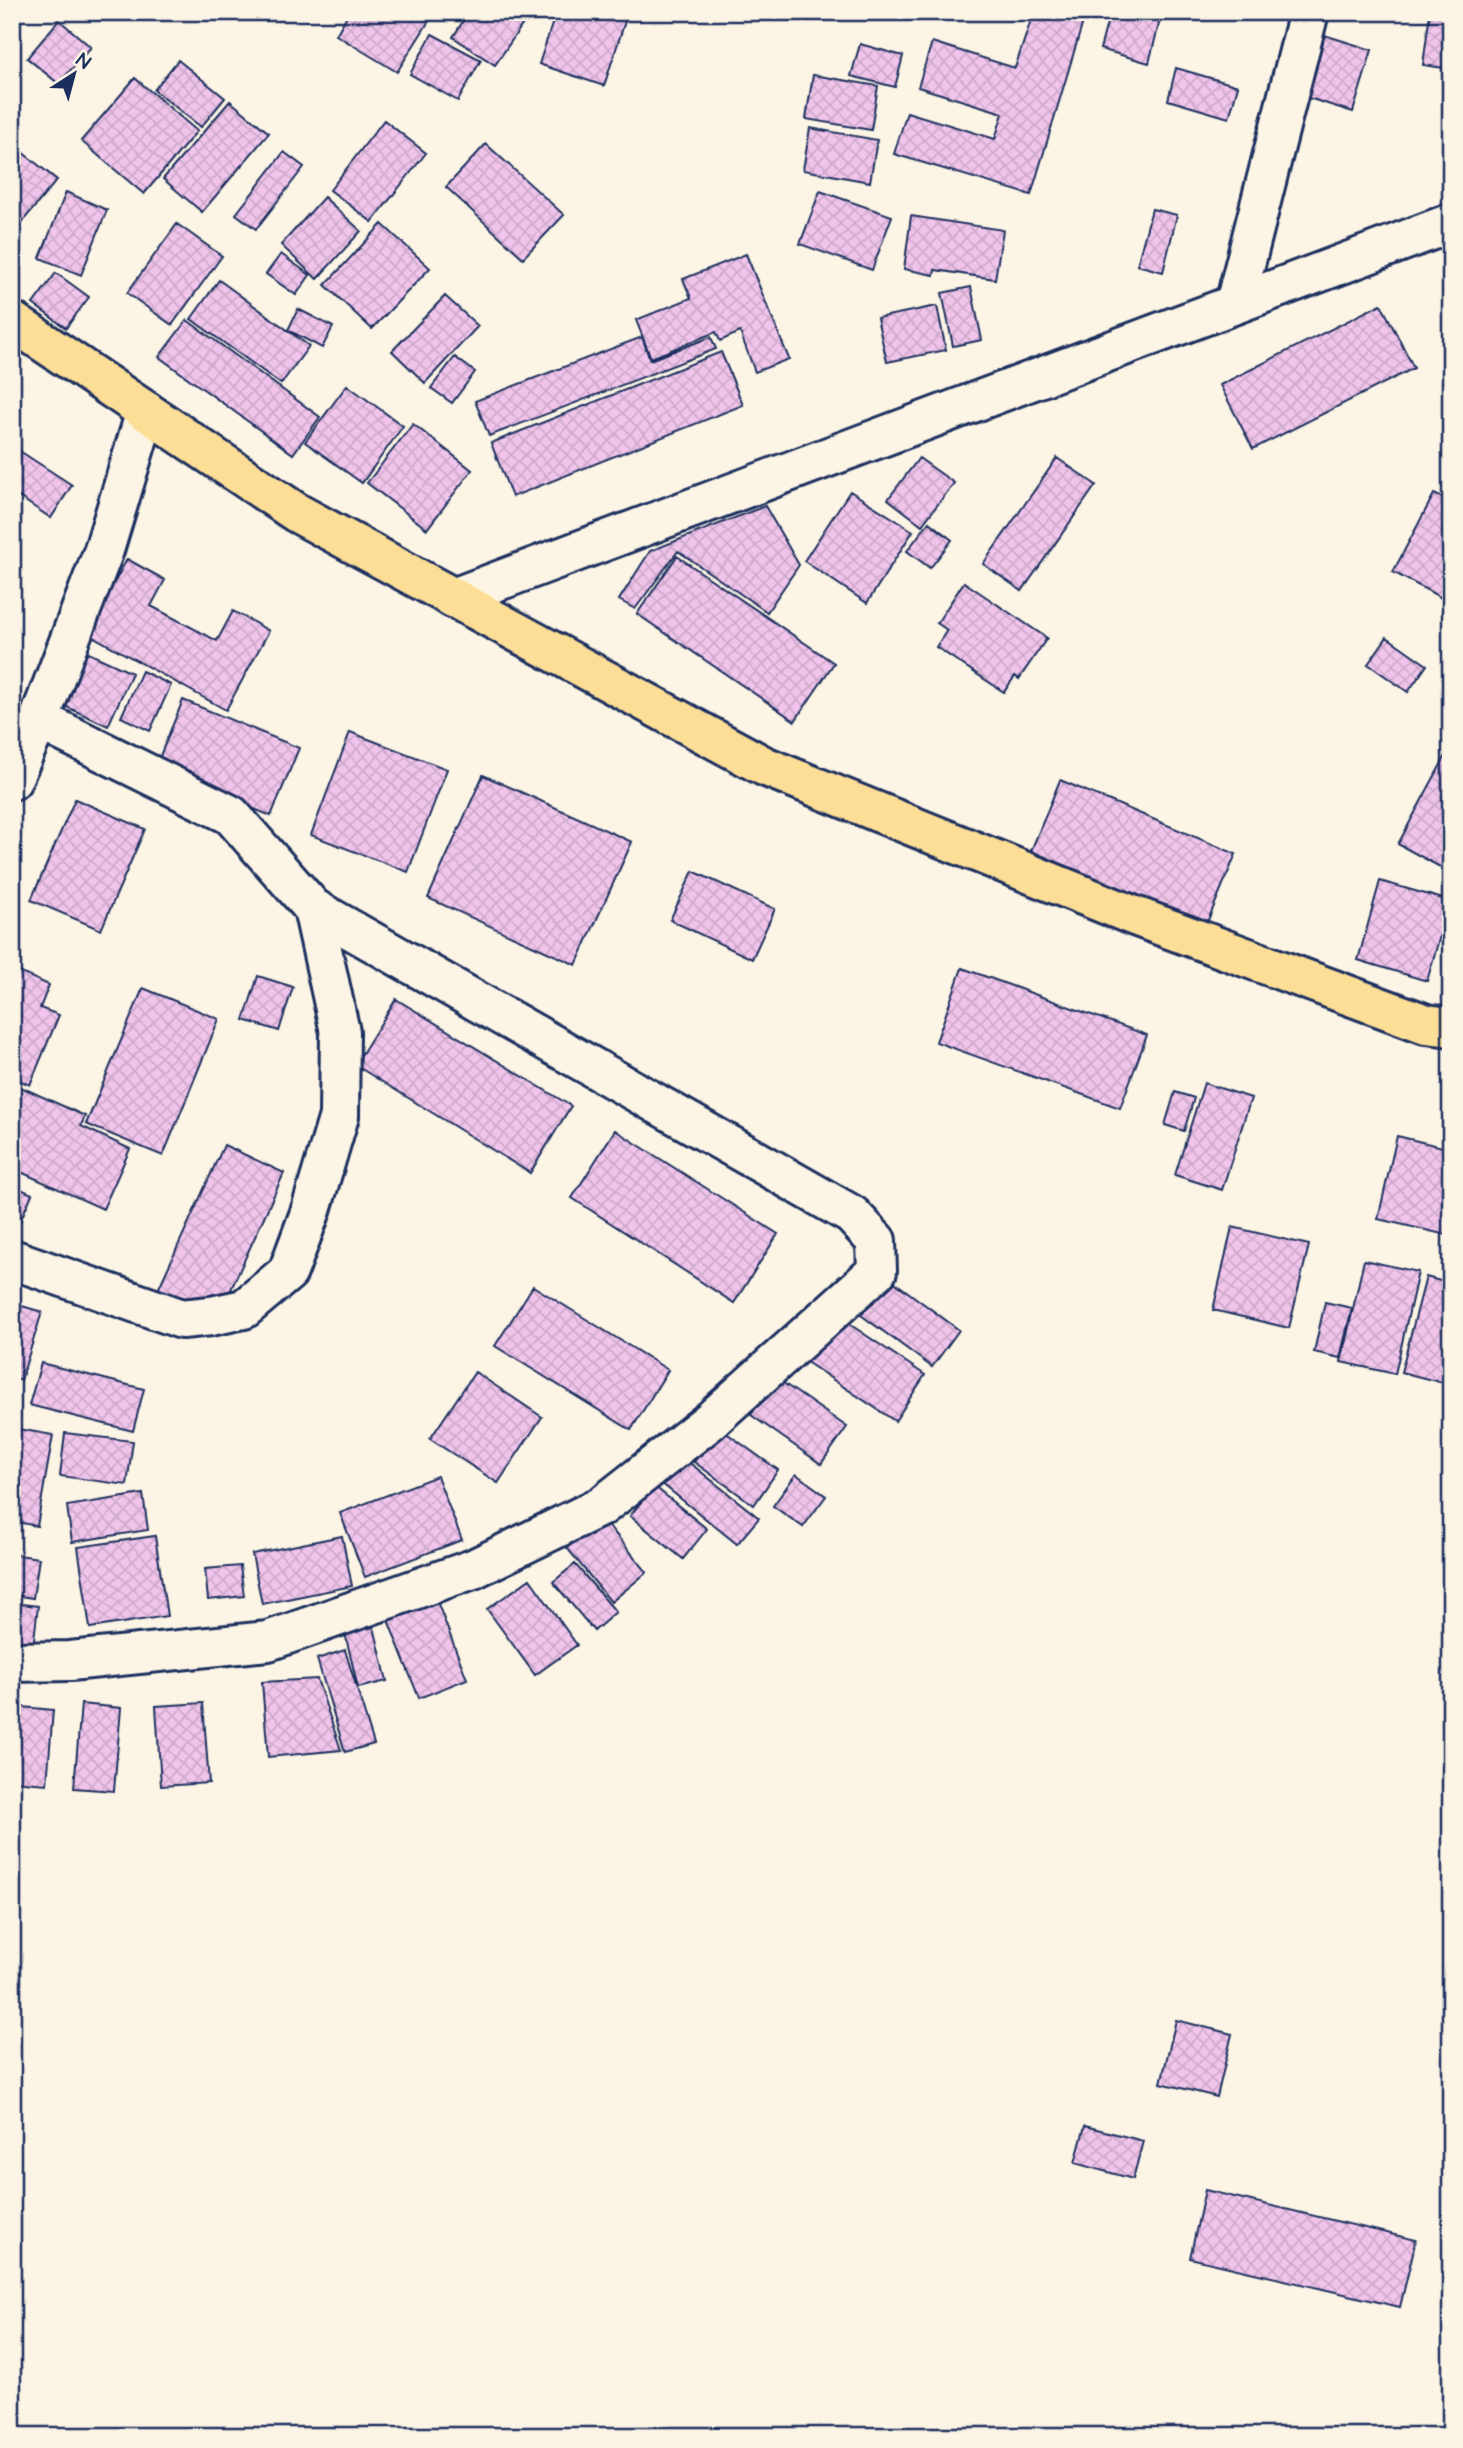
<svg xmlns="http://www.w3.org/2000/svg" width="1463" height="2448" font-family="'Architects Daughter',sans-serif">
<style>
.building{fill:url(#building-cross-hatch);stroke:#1b2f5e;stroke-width:2}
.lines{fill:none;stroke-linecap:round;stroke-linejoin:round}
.minor-casing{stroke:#1b2f5e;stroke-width:44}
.tertiary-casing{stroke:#1b2f5e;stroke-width:44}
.trunk-casing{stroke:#1b2f5e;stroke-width:44}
.minor{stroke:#fcf5e5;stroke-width:38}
.tertiary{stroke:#fcf5e5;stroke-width:38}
.trunk{stroke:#fdde96;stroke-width:38}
</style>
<defs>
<pattern id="building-cross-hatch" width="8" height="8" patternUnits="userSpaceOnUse" patternTransform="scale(1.75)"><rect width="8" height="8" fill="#f1c5eb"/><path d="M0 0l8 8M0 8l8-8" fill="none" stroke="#ceaacc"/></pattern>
</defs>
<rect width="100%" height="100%" fill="#fcf5e5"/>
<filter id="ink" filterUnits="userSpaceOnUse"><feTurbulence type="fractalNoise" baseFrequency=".0143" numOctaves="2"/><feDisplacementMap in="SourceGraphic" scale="14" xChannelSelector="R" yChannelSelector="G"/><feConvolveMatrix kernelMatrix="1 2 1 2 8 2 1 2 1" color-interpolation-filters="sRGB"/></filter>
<g filter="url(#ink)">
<!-- building -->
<path class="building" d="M349 12H414L429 21 397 72 336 35Z
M469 12H531L495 65 453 37Z
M556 12H628L604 86 539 64Z
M1017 12H1086L1031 195 894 154 907 112 995 139 1003 113 918 87 932 42 1015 68 1032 17Z
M1110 12H1162L1149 63 1100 49Z
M1430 12H1451V69L1423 65Z
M59 20 91 47 59 84 27 58Z
M432 34 481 60 458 101 410 74Z
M1321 34 1372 50 1353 112 1302 96Z
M860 44 903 56 895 87 851 76Z
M178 60 225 98 201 127 154 90Z
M1176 68 1238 86 1229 118 1168 100Z
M813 75 878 86 871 130 806 119Z
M135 78 197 131 144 194 81 141Z
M230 101 269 133 202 212 163 179Z
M384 120 426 153 372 222 330 190Z
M810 128 877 140 870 182 803 170Z
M12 144 57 180 18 227 12 222Z
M486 144 564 215 523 258 446 187Z
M284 152 304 167 256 229 236 214Z
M820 191 892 216 872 270 800 244Z
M66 192 107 210 81 275 40 258Z
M324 197 361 231 317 279 281 245Z
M1152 209 1177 215 1163 272 1137 265Z
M911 216 1003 230 995 279 935 270 934 275 904 269Z
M177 224 222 256 172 325 127 293Z
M382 224 430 268 372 329 325 285Z
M281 254 310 275 296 295 266 274Z
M746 254 789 359 755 372 740 332 720 341 716 332 651 358 636 320 691 298 683 279Z
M56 273 89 297 66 328 33 304Z
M219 280 309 346 281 384 191 319Z
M971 287 982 340 953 346 942 293Z
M445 296 478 326 425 383 392 351Z
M1381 304 1414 368 1253 449 1220 385Z
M937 306 946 350 887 362 877 318Z
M298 309 333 327 322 348 288 330Z
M187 320 320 417 293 454 159 357Z
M642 337 650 360 711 337 716 349 489 436 475 401Z
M721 352 743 405 512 497 491 443Z
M455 357 475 372 452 403 431 388Z
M347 385 403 426 362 483 305 442Z
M413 424 472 470 427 529 367 483Z
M12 446 72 485 51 518 19 497 12 507Z
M919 458 954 483 922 525 888 499Z
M1057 458 1096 485 1022 591 983 564Z
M850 491 913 531 867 603 804 561Z
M1434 494 1451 502V603L1393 572Z
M765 506 799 565 767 612 678 551 635 609 619 600 650 551Z
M929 522 952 540 930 568 907 551Z
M677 556 834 663 795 721 637 614Z
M127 559 165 580 151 606 217 641 233 611 269 631 226 710 87 633Z
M964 582 1047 638 1019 679 1015 676 1004 692 936 647 947 630 937 623Z
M1387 637 1427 665 1408 692 1368 664Z
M82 650 132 673 108 726 58 703Z
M142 671 171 685 150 731 121 717Z
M183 700 299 748 271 816 155 768Z
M350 732 447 769 408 872 311 835Z
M1451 746V873L1398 844Z
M483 775 632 842 576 965 428 898Z
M1060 780 1236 854 1206 925 1031 851Z
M75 799 145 829 101 930 31 900Z
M693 871 775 909 752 959 670 920Z
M1380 881 1450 901 1427 981 1358 960Z
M962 968 1147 1035 1120 1108 936 1042Z
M19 972 49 985 40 1008 59 1015 30 1085 12 1077V987Z
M258 976 293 987 279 1031 244 1020Z
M143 988 219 1019 163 1156 86 1124Z
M396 999 571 1106 530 1173 355 1065Z
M12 1083 85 1116 81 1126 130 1149 103 1209 12 1168Z
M1204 1083 1251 1098 1222 1190 1175 1175Z
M1175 1092 1194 1098 1184 1131 1165 1125Z
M615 1130 778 1234 734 1303 572 1198Z
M1397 1136 1451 1149V1236L1378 1219Z
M224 1145 284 1173 218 1318 157 1292Z
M12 1185 32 1194 12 1240Z
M1232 1227 1309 1245 1289 1328 1213 1310Z
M1364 1260 1418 1272 1395 1374 1341 1362Z
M1426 1277 1451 1284V1385L1401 1372Z
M889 1278 959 1330 932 1367 861 1315Z
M533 1286 668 1370 631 1430 495 1346Z
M1325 1302 1352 1308 1340 1358 1314 1352Z
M12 1303 42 1312 21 1380 12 1377Z
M836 1315 925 1375 895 1421 805 1361Z
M41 1363 144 1389 133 1431 29 1405Z
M475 1372 542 1417 498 1483 430 1439Z
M776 1378 847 1427 821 1464 751 1415Z
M718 1427 778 1470 754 1505 694 1462Z
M12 1428 53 1435 37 1526 12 1521Z
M65 1433 133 1441 127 1485 60 1476Z
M681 1456 759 1518 737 1544 660 1482Z
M796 1474 826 1496 803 1527 773 1506Z
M437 1476 462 1540 365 1577 340 1513Z
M654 1486 707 1529 683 1559 630 1516Z
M143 1494 148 1530 72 1542 67 1506Z
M603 1519 647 1572 611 1602 567 1548Z
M155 1536 167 1616 90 1628 78 1547Z
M342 1536 352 1586 262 1604 252 1554Z
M12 1554 39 1558 33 1598 12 1595Z
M575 1564 616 1612 594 1631 553 1582Z
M240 1566 244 1596 208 1600 205 1569Z
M530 1579 577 1645 535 1675 487 1609Z
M433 1591 467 1679 419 1698 384 1610Z
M12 1603 38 1606 33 1648 12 1646Z
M374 1627 387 1681 358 1688 345 1633Z
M345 1650 374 1744 345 1752 317 1659Z
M317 1679 341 1750 268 1757 262 1682Z
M203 1703 209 1783 161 1786 156 1706Z
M81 1704 121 1708 114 1791 74 1788Z
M12 1706 53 1710 47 1784 12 1781Z
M1176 2020 1232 2034 1217 2097 1161 2083Z
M1085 2126 1143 2141 1133 2179 1075 2163Z
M1205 2190 1416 2240 1400 2307 1190 2258Z"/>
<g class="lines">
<defs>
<path id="minor" d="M1235 304 1309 12
M12 780 39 720 104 550 146 411
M12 1259 182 1319 211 1316 244 1309 288 1272 311 1210 339 1116 340 1032 313 908
M12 1662 70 1661 268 1641 473 1569 602 1506 710 1421 877 1271 876 1241 852 1215 313 908 231 815 39 720"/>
<path id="tertiary" d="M453 598 1451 223"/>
<path id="trunk" d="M12 321 297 513 764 766 1132 915 1426 1024 1451 1027"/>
</defs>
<!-- minor casing -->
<use href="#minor" class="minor-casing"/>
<!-- tertiary casing -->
<use href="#tertiary" class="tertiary-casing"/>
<!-- trunk casing -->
<use href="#trunk" class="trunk-casing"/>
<!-- minor -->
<use href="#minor" class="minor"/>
<!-- tertiary -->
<use href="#tertiary" class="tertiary"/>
<!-- trunk -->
<use href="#trunk" class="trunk"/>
</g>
</g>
<!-- margin -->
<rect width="1463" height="2448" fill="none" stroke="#fcf5e5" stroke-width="42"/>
<rect x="21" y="21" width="1421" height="2406" fill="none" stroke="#1b2f5e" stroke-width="2.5" filter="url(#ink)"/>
<!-- north arrow -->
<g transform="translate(74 74) rotate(36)" stroke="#fcf5e5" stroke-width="5" paint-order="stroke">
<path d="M0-5L12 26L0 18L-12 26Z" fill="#1b2f5e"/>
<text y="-10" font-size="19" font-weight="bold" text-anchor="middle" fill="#1b2f5e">N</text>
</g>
</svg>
